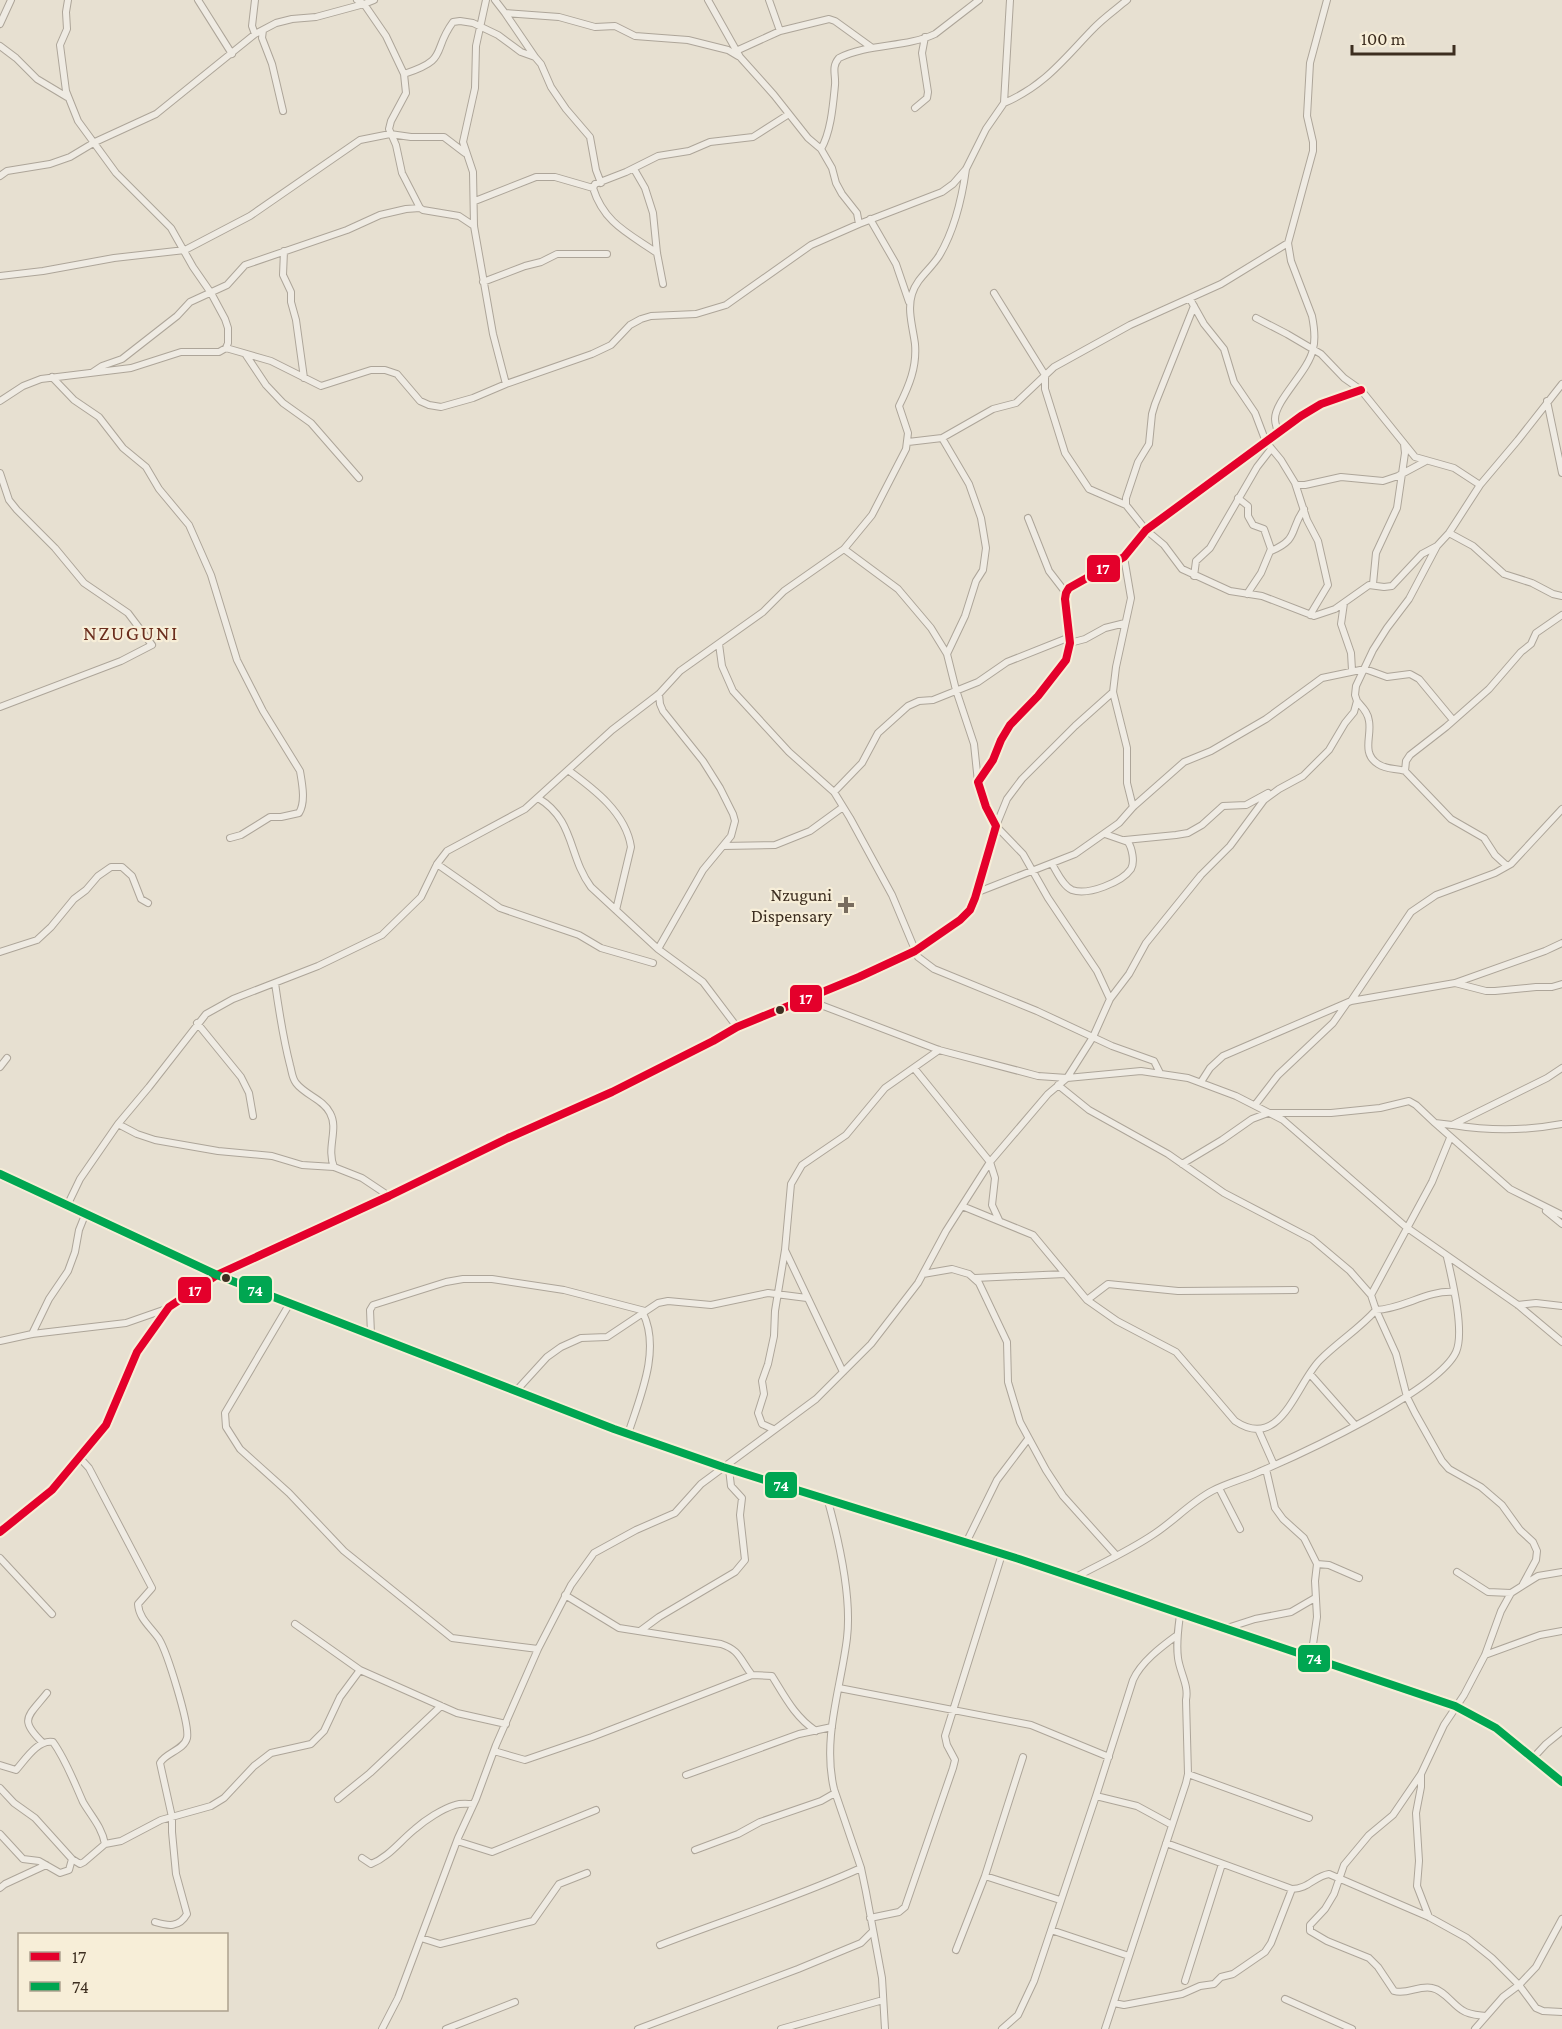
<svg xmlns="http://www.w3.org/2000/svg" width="1562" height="2029" font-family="'Crimson Pro',serif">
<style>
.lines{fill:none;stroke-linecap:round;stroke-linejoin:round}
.minor-casing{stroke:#ada599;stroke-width:8}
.minor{stroke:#efebe3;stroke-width:6}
.bus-1-casing{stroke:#f7eed8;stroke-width:12}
.bus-2-casing{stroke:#f7eed8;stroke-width:12}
.bus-1{stroke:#e4002b;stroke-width:8}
.bus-2{stroke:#00a651;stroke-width:8}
.poi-dot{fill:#786c5e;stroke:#f7eed8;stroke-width:2}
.bus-dot{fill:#3d2e20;stroke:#f7eed8;stroke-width:2}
.labels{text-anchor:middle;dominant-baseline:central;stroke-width:4.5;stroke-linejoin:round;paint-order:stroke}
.poi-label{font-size:18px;fill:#3d2e20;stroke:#f7eed8;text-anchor:end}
.quarter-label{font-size:21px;letter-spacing:1.5px;fill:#6b2e1e;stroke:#f7eed8}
.line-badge{stroke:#f7eed8;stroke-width:2}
.badge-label{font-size:16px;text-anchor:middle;font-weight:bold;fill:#fff}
</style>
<rect width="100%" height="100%" fill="#e7e0d1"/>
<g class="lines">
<defs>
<path id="minor" d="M198 0 232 54
M255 0 252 26 255 34
M357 0 364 4 374 0
M486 0 476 46 475 88 463 142 473 172 474 226 493 334 506 384
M495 0 505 13 559 17 595 27 615 26 635 36 688 40 728 50 738 56
M708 0 740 57 774 95 808 138 821 149 832 168 836 183 842 194 857 213 859 224
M769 0 780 31
M505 13 535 57
M0 24 11 0
M263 30 262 38 272 64 283 111
M0 46 16 58 37 79 67 97
M736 51 780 31 829 19 835 21 871 47
M404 74C450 59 431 52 453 22L460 21 473 23 498 35 521 52 535 57 541 64 551 87 566 109 590 137 596 170 601 183
M1004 103C1044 86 1063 60 1092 30 1102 19 1115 10 1127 0
M915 108 927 98 928 92 922 53 925 37
M821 149C831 132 833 105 835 85 836 75 831 67 839 58 869 43 905 48 935 34L979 0
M634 169 645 188 653 213 657 253 663 284
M0 176 7 171 50 164 70 157 95 142 156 114 255 34 276 23 292 19 316 17 364 4 386 36 404 74 406 93 391 121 389 129 396 145 402 173 420 208 423 210 459 216 474 226
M475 201 536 177H555L593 188
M870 219 896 264 909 302
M284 251 283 275 291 292V302L296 320 304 378
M657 253C628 233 604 223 593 188L595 184 626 172 658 156 689 151 710 142 753 137 789 114
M0 276 43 271 114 258 185 250 250 216 360 140 390 134 411 137H444L465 153
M483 282 525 266 541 262 557 254H607
M994 293 1045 375V389L1065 453 1089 489 1126 505 1146 530 1164 545 1182 569 1230 591 1262 596 1314 616 1335 609 1369 585 1384 587 1392 586 1422 554 1437 546
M1190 299 1204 324 1224 349 1234 382 1255 413 1266 442 1281 460 1295 483 1307 520 1318 541 1328 585 1310 615
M1256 318 1287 334 1321 354 1344 378 1361 390 1415 457 1454 468 1480 485
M226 348 271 361 321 386 371 370H385L397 374 420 401 429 405 441 407 473 398 506 384 592 354 611 345 630 325 641 319 651 316 696 314 726 305 811 245 859 224 942 192 953 184 966 169 986 129 1004 103 1010 0
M246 355 266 385 283 403 311 423 359 478
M93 372 102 366 122 359 177 316 190 302 227 285 245 265 347 230 380 215 406 209 420 208
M52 377 74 400 99 417 123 448 146 467 159 489 189 525 211 575 237 660 263 711 300 771C302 783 306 802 299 813L281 817H270L241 835 230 838
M0 401 23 386 41 379 131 368 181 352H219L226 348 228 343V328L225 319 211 293 193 267 171 228 116 173 78 121 66 91 60 45 67 29 66 12 68 0
M1547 401 1562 473
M1278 433C1277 428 1275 424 1275 419 1275 400 1309 371 1313 349 1316 338 1314 326 1312 316L1291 261 1288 243 1313 151V142L1307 116 1310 63 1327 0
M942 438 969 484 981 518 986 548 983 570 976 581 965 616 947 654
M908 442 942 438 993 409 1016 403 1054 367 1130 325 1221 284 1288 243
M0 473 9 500 17 510 55 548 84 583 128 613 152 645 121 661 0 707
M1296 485H1305L1341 477 1383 481 1398 476 1426 461
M1238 498 1248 506V516L1253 525 1264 529 1271 549 1261 573 1247 594
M1126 505V498L1138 462 1149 444 1152 414 1155 404 1194 306
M1028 518 1049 571 1066 593
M1449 533 1473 546 1504 574 1532 583 1553 594 1562 596
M844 549 898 589 931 628 947 654 956 690 974 744 978 782
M1271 551C1299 539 1289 531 1304 509
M1124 557 1131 598 1116 667 1113 692 1127 748V783L1133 807
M1194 576 1196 561 1210 548 1257 467 1271 449
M1373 584 1376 553 1397 508 1405 453 1404 444
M1344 603 1341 624 1351 653 1352 670
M1070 643 1085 639 1105 628 1125 623
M719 644 722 666 733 691 789 752 834 792 850 818 892 895 918 957 934 969 1037 1011 1112 1046 1154 1061 1160 1073
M1357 701C1362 707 1368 712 1369 721 1372 736 1361 753 1378 764 1387 770 1395 768 1405 771L1451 819 1484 838 1495 855 1507 866
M568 770C594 789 626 813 631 847L616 910
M1405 771 1406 761 1410 755 1446 727 1489 689 1521 652 1531 644 1536 633 1562 615
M834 792 862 763 878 733 908 706 919 701 933 700 978 682 1007 662 1070 637
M538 798C575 820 568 856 591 887L658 949 703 982 737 1027
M1125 840 1176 835 1188 833 1202 825 1223 806 1246 805 1268 793
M723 846 775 845 810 831 843 807
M437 864 500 908 579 935 601 948 653 963
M1052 864C1057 872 1063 886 1072 890 1088 896 1122 882 1131 869 1135 862 1132 848 1128 842L1105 834
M978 892 1075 854 1119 823 1133 807 1184 762 1211 751 1266 719 1322 678 1365 669 1387 677 1410 674 1419 679 1453 720
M658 949 703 870 731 836 735 821 733 814 720 788 703 761 663 711 660 704 659 694
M0 952 37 940 51 927 74 899 86 890 98 876 111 867H122L132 876 141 899 148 903
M275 983C279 1011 283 1038 290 1065 292 1072 292 1078 296 1083 305 1095 323 1099 330 1113 339 1129 326 1148 334 1167
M1455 983 1486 991H1495L1536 987H1552L1562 984
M805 999 939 1050 1038 1076 1067 1078 1141 1071 1188 1078 1236 1096 1283 1120 1406 1227 1518 1305 1562 1342
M1110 999 1097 971 1048 898 1023 854 996 826 1007 799 1022 779 1075 726 1113 692
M1351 1001 1411 912 1436 895 1495 873 1511 864 1562 809
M197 1023 241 1077 249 1093 253 1116
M0 1067 7 1058
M914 1068 990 1162 995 1178 992 1205 999 1220
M1201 1082 1210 1068 1223 1056 1351 1001 1455 983 1545 951 1562 943
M1058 1085 1089 1110 1168 1154 1224 1193 1312 1239 1350 1271 1371 1295
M1255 1105 1278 1075 1333 1023 1347 1003
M1435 1123 1510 1189 1562 1215
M118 1124 137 1134 155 1140 218 1151 272 1156 302 1165 334 1167 362 1178 389 1196
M1453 1125C1490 1131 1525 1131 1562 1124
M1182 1164 1222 1140 1252 1119 1268 1113H1331L1380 1108 1409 1101 1416 1105 1435 1123 1452 1125 1547 1078 1562 1068
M0 1174 217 1275 614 1429 723 1467 1019 1559 1455 1706 1496 1728 1562 1782
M67 1206 80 1179 118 1124 149 1087 206 1014 233 999 318 966 382 935 421 897 437 864 447 851 525 809 612 730 659 694 680 671 763 612 784 591 844 549 872 515 906 449 908 433 899 406C909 386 917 367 915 344 913 328 907 310 912 294 917 278 930 270 939 256 954 231 962 198 966 169
M962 1206 1033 1235 1087 1300 1117 1321 1176 1352 1235 1421C1281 1452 1296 1384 1320 1360 1338 1342 1359 1329 1376 1310L1371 1295 1432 1182 1450 1138
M1546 1211 1562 1224
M923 1274 952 1269 969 1274 979 1283 1007 1342 1008 1382 1020 1422 1046 1470 1063 1496 1116 1555
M975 1278 1065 1274
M1454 1292C1427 1290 1403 1309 1376 1310L1396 1354 1407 1397 1415 1413 1442 1461 1449 1469 1481 1487 1502 1505 1520 1530 1533 1542 1537 1551 1536 1560 1523 1584
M1087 1300 1108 1284 1178 1291 1295 1290
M290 1303 225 1413 226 1427 240 1449 289 1493 344 1551 452 1638 538 1649
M1518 1305 1536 1303 1562 1306
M32 1334 49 1299 68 1271 75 1252 79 1230 85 1215
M371 1334 370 1310 373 1305 446 1282 463 1279H492L564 1290 645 1311
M0 1341 32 1334 126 1323 169 1308
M843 1372 785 1250 791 1184 802 1165 846 1135 885 1088 939 1050
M1310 1374 1355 1425
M516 1391 547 1357 561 1347 581 1338 607 1337 658 1303 668 1301 711 1305 768 1293 807 1298
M773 1429 762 1424 758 1413 764 1394 762 1381 768 1364 774 1336 775 1311 785 1250
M1258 1429 1274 1465
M628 1434C640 1397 661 1350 643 1313
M79 1457 89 1468 152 1588 138 1604C139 1619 151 1627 159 1639 167 1652 190 1725 187 1738 184 1750 165 1753 160 1763L172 1817V1832L176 1874 187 1914C179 1928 168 1926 155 1922
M1266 1469 1275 1508 1283 1519 1304 1538 1317 1564 1315 1581 1317 1617 1311 1658
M1219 1488 1240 1529
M828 1501C839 1541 852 1596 847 1638 841 1688 822 1738 834 1789L861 1868 866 1892 882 1978 885 2029
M0 1532 52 1490 106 1425 137 1352 169 1307 217 1275 389 1196 508 1138 612 1092 713 1041 737 1027 859 977 915 951 960 920 970 910 975 898 996 826 986 807 978 782 993 760 1001 740 1010 725 1038 696 1066 660 1070 643 1065 599 1066 593 1069 588 1124 557 1146 530 1301 416 1321 404 1361 390
M966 1543 997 1480 1028 1439
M0 1558 52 1614
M1317 1564 1329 1565 1359 1578
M1457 1572 1488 1592 1511 1593
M1074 1578C1100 1564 1129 1551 1154 1534 1174 1521 1191 1502 1212 1491 1227 1483 1244 1479 1259 1472 1301 1454 1438 1391 1456 1352 1465 1332 1452 1279 1447 1257
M565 1595 619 1628 721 1644C740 1650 740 1660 752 1675L772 1676C785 1697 795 1717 816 1731
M295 1624 360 1670
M1224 1629 1255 1619 1291 1612 1315 1598
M640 1631 659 1617 735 1572 745 1560 740 1515 742 1498 731 1486 729 1469
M1485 1655 1540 1635 1562 1631
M839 1688 1031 1725 1109 1757
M43 1743C18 1719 28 1717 47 1693
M494 1751 525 1760 592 1737 752 1675
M1533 1758 1546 1744 1562 1731
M0 1765 16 1770C25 1760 38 1739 53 1742 66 1760 74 1782 83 1802 91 1816 102 1827 105 1844L121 1841 161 1820 211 1806 224 1798 254 1766 271 1753 311 1744 324 1731 340 1697 360 1670 457 1713 506 1724
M1188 1774 1309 1818
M1421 1774V1787L1416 1813 1419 1861 1417 1886 1429 1917
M686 1775 799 1734 832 1727
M0 1788 14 1803 35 1818 72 1859 80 1864 84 1862 105 1844
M1096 1796 1137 1806 1172 1825
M338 1799 370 1773 441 1706
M0 1834 23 1859 39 1861 60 1873 69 1870 72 1859
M457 1841 492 1852 596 1810
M1166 1843 1292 1889C1308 1889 1315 1876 1329 1874L1429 1917 1467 1938 1492 1958 1519 1985 1536 2008 1543 2011 1562 2012
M695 1850 738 1834 760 1822 821 1801 835 1793
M362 1858 371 1864C389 1857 400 1841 415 1829 425 1820 442 1809 455 1805 461 1803 467 1804 473 1804
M985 1876 1060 1900
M0 1888 5 1884 46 1865
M870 1918 899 1912 905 1907 953 1768 955 1760 947 1745 945 1736 1002 1554
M1051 1930 1129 1956
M421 1938 440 1944 533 1921 559 1884 587 1873
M660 1945C727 1919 795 1898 861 1868
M956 1950 985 1876 1023 1757
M1185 1981 1222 1864
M1285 1999 1352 2029
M1114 2003 1124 2005 1182 1994 1200 1986 1214 1984 1221 1977 1233 1974 1265 1952 1271 1943 1292 1889
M1485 2016C1477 2015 1469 2015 1462 2010 1452 2004 1444 1990 1432 1988 1419 1985 1407 1995 1394 1991L1378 1967 1369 1958 1327 1941 1310 1931V1925L1325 1909 1334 1894 1344 1865 1369 1835 1393 1815 1421 1774 1444 1725 1464 1695 1485 1655 1501 1611 1511 1593 1538 1576 1562 1572
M382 2029 398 1998 458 1838 476 1799 496 1745 538 1649 571 1585 594 1553 636 1530 675 1513 701 1484 816 1399 871 1344 918 1283 946 1231 990 1162 1048 1094 1067 1078 1093 1037 1110 999 1129 974 1146 943 1201 875 1230 846 1264 800 1279 789 1303 776 1329 750 1345 723 1354 712 1357 701 1355 695 1356 686 1373 650 1387 628 1409 599 1437 546 1449 533 1480 485 1518 440 1562 384
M446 2029 515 2002
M638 2029 798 1969 861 1943 872 1932
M781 2029 883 2000
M1002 2029 1018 2015 1034 1981 1096 1796 1133 1680C1141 1662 1161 1647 1176 1636
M1105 2029 1186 1783 1188 1774 1186 1700C1189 1685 1180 1673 1178 1658 1176 1643 1178 1630 1180 1615
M1475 2029 1503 1997 1519 1985 1536 1967 1562 1919"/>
</defs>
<!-- minor casing -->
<use href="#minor" class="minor-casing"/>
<!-- minor -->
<use href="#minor" class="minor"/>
<defs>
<path id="bus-1" d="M0 1532 52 1490 106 1425 137 1352 169 1307 217 1275 389 1196 508 1138 612 1092 713 1041 737 1027 859 977 915 951 960 920 970 910 975 898 996 826 986 807 978 782 993 760 1001 740 1010 725 1038 696 1066 660 1070 643 1065 599 1066 593 1069 588 1124 557 1146 530 1301 416 1321 404 1361 390"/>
<path id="bus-2" d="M0 1174 217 1275 614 1429 723 1467 1019 1559 1455 1706 1496 1728 1562 1782"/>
</defs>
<!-- bus-1 casing -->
<use href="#bus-1" class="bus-1-casing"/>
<!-- bus-2 casing -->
<use href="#bus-2" class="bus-2-casing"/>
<!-- bus-1 -->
<use href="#bus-1" class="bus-1"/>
<!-- bus-2 -->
<use href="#bus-2" class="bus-2"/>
</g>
<!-- markers -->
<path class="poi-dot" d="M843 896h6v6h6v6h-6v6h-6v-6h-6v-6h6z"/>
<g class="bus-dot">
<circle cx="780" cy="1010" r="5"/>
<circle cx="226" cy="1278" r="5"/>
</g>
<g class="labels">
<!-- poi labels -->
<g class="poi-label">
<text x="832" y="895">Nzuguni<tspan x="832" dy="21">Dispensary</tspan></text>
</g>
<!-- quarter labels -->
<g class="quarter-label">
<text x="131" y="633">NZUGUNI</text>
</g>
</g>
<g class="line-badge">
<rect x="1086" y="554" width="35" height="29" rx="6" fill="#e4002b"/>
<rect x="789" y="984" width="34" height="29" rx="6" fill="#e4002b"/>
<rect x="238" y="1275" width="35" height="29" rx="6" fill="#00a651"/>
<rect x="177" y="1276" width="35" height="28" rx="6" fill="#e4002b"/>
<rect x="764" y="1471" width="34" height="28" rx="6" fill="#00a651"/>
<rect x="1297" y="1644" width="34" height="29" rx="6" fill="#00a651"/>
</g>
<g class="badge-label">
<text x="1103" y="574">17</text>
<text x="806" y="1004">17</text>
<text x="255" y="1296">74</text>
<text x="195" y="1296">17</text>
<text x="781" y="1491">74</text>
<text x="1314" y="1664">74</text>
</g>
<!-- legend -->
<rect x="18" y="1933" width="210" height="78" fill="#f7eed8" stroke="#ada18e" stroke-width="1.5"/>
<rect x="30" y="1952" width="30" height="9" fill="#e4002b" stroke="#ada18e" stroke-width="1.5"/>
<text x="72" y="1963" font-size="18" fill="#3d2e20">17</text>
<rect x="30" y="1982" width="30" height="9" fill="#00a651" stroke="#ada18e" stroke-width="1.5"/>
<text x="72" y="1993" font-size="18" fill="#3d2e20">74</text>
<!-- scale -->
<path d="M1352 45v9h102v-9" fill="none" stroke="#3d2e20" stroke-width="3"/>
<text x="1361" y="45" font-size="18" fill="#3d2e20" stroke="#f7eed8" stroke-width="4.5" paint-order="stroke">100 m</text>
</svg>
